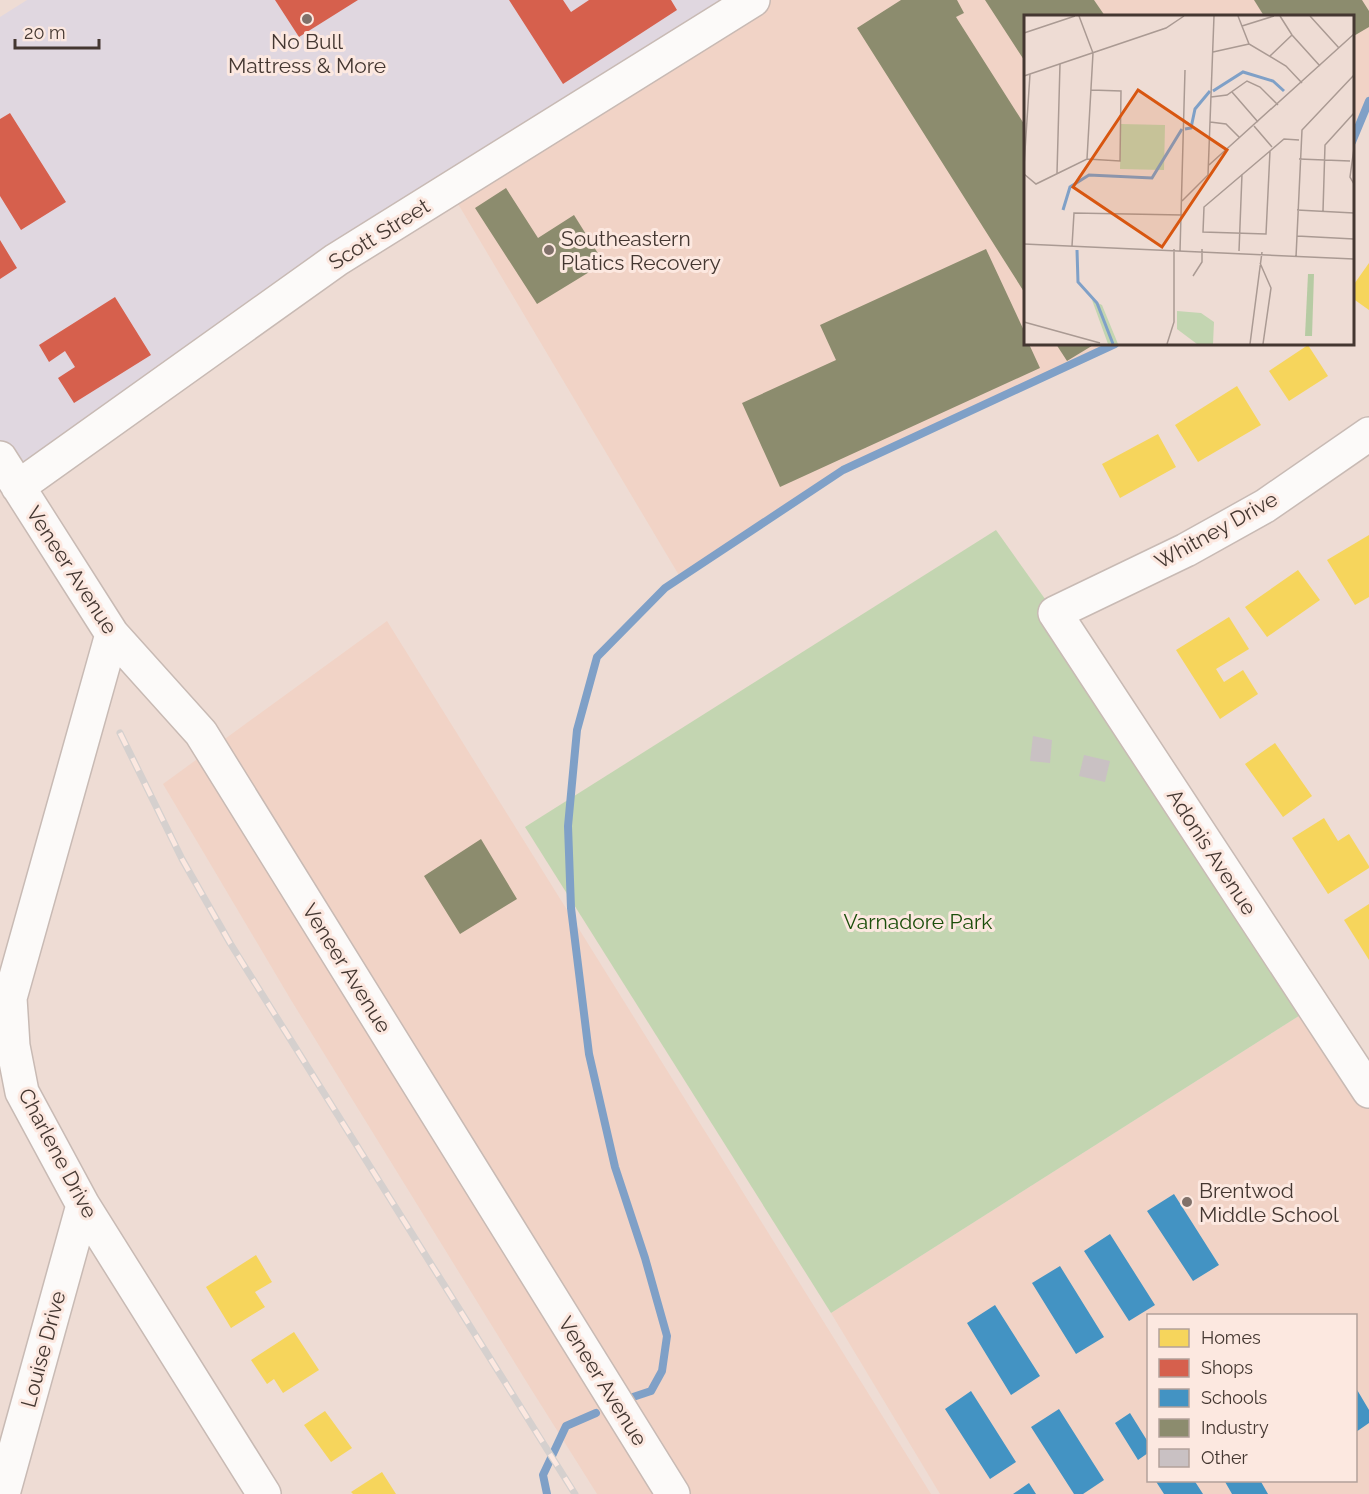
<svg xmlns="http://www.w3.org/2000/svg" width="1369" height="1494" font-family="Raleway,sans-serif">
<style>
.commercial{fill:#e0d7e0}
.built{fill:#f1d3c6;fill-rule:evenodd}
.green{fill:#c3d5b1}
.homes{fill:#f6d55c}
.shops{fill:#d6604d}
.schools{fill:#4393c3}
.industry{fill:#8c8c6e}
.lines{fill:none;stroke-linecap:round;stroke-linejoin:round}
.stream{stroke:#7fa0c7;stroke-width:8}
.building{fill:#c9c1c3}
.street-casing{stroke:#c8bab4;stroke-width:36}
.street{stroke:#fcfaf9;stroke-width:33}
.rail-casing{stroke:#d5d0ce;stroke-width:7}
.rail{stroke:#fce8e0;stroke-width:4.5;stroke-dasharray:14;stroke-linecap:butt}
.poi-dot{fill:#80716a;stroke:#fce8e0;stroke-width:2}
.labels{text-anchor:middle;dominant-baseline:central;stroke-width:6;stroke-linejoin:round;paint-order:stroke}
.poi-label{font-size:21px;fill:#443731;stroke:#fce8e0;text-anchor:start}
.street-label{font-size:21px;fill:#443731;stroke:#fce8e0}
.park-label{font-size:21px;fill:#1b4e0a;stroke:#fce8e0}
.inset-river{fill:none;stroke:#7fa0c7;stroke-width:3}
.inset-road{fill:none;stroke:#aa9a93;stroke-width:1.5}
.view{fill:#d85610;fill-opacity:0.15;stroke:#d85610;stroke-width:3}
.inset-edge{fill:none;stroke:#443731;stroke-width:3}
</style>
<rect width="100%" height="100%" fill="#eedcd4"/>
<!-- commercial -->
<path class="commercial" d="M27 0H751L18 487 0 458V17Z"/>
<!-- built -->
<path class="built" d="M750 0H1369V101L1353 142 1352 16H1026V344H1115L843 470 680 577 448 187Z
M387 621 931 1494H597L526 1381 291 1000 163 784Z
M1313 1007 1369 1092V1494H940L831 1313ZM1148 1316H1356V1480H1148Z"/>
<!-- green -->
<path class="green" d="M996 530 1055 613 1313 1007 831 1313 525 827Z"/>
<!-- homes -->
<path class="homes" d="M1369 263V310L1352 298V287Z
M1308 345 1328 376 1289 401 1269 371Z
M1237 386 1261 425 1198 462 1175 425Z
M1158 434 1176 467 1120 498 1102 464Z
M1369 535V597L1355 605 1327 560Z
M1298 570 1320 600 1267 637 1245 607Z
M1229 617 1249 649 1216 669 1224 682 1243 670 1258 694 1220 719 1176 650Z
M1275 743 1312 796 1283 817 1245 764Z
M1324 818 1338 841 1349 834 1369 866V868L1328 894 1292 838Z
M1369 904V960L1344 920Z
M256 1255 272 1282 255 1292 265 1307 231 1328 206 1287Z
M294 1332 319 1370 283 1393 274 1379 267 1384 251 1360Z
M325 1411 352 1448 331 1462 304 1425Z
M382 1472 396 1494H353L351 1492Z"/>
<!-- shops -->
<path class="shops" d="M275 0H358L299 37Z
M509 0H563L571 12 589 0H671L677 10 563 84Z
M10 113 66 202 21 230 0 196V119Z
M0 240 17 268 0 279Z
M115 297 151 355 74 403 58 378 75 367 65 351 49 362 39 345Z"/>
<!-- schools -->
<path class="schools" d="M1174 1194 1219 1265 1193 1281 1147 1211Z
M1110 1234 1155 1305 1129 1321 1084 1251Z
M1060 1266 1104 1337 1076 1354 1032 1283Z
M995 1305 1040 1376 1011 1395 967 1323Z
M1356 1388 1369 1410V1423L1356 1432Z
M971 1391 1016 1462 990 1479 945 1409Z
M1059 1409 1104 1480 1083 1494H1074L1031 1427Z
M1130 1413 1148 1442V1453L1138 1460 1115 1423Z
M1155 1480H1194L1203 1494H1164Z
M1224 1480H1260L1268 1494H1232Z
M1029 1483 1036 1494H1013Z"/>
<!-- industry -->
<path class="industry" d="M901 0H957L964 13 956 17 1026 127V295L857 28Z
M985 0H1094L1105 16H1026V63Z
M1254 0H1362L1369 11V27L1352 37V16H1264Z
M506 188 538 238 574 215 604 263 537 304 475 208Z
M986 249 1026 335V344H1029L1040 368 780 487 742 403 836 360 820 325Z
M1056 344H1095L1067 361Z
M481 839 517 899 460 934 424 876Z"/>
<g class="lines">
<!-- stream -->
<path class="stream" d="M1352 142 1369 101
M624 1400 651 1391 662 1371 667 1336 645 1258 615 1167 589 1054 571 908 568 826 577 730 597 657 665 588 843 470 1115 344
M547 1494 543 1475 566 1426 596 1413"/>
</g>
<!-- building -->
<path class="building" d="M1033 736 1052 740 1050 763 1030 761Z
M1084 755 1110 761 1105 782 1079 776Z"/>
<g class="lines">
<defs>
<path id="street" d="M1369 434 1265 506 1186 550 1055 613 1369 1091
M0 458 112 634 201 733 673 1494
M18 487 336 260 753 0
M112 634 10 998 13 1046 22 1092 83 1205 264 1494
M3 1494 83 1205"/>
</defs>
<!-- street casing -->
<use href="#street" class="street-casing"/>
<!-- street -->
<use href="#street" class="street"/>
<defs>
<path id="rail" d="M120 733 182 859 230 943 575 1494"/>
</defs>
<!-- rail casing -->
<use href="#rail" class="rail-casing"/>
<!-- rail -->
<use href="#rail" class="rail"/>
</g>
<!-- markers -->
<g class="poi-dot">
<circle cx="307" cy="19" r="6"/>
<circle cx="549" cy="250" r="6"/>
<circle cx="1187" cy="1202" r="6"/>
</g>
<g class="labels">
<!-- poi labels -->
<g class="poi-label">
<text x="307" y="41" text-anchor="middle">No Bull<tspan x="307" dy="24">Mattress &amp; More</tspan></text>
<text x="561" y="238">Southeastern<tspan x="561" dy="24">Platics Recovery</tspan></text>
<text x="1199" y="1190">Brentwod<tspan x="1199" dy="24">Middle School</tspan></text>
</g>
<!-- street labels -->
<g class="street-label">
<text transform="translate(379 234) rotate(-32)">Scott Street</text>
<text transform="translate(1216 530) rotate(-29)">Whitney Drive</text>
<text transform="translate(72 570) rotate(57)">Veneer Avenue</text>
<text transform="translate(1212 852) rotate(57)">Adonis Avenue</text>
<text transform="translate(347 968) rotate(58)">Veneer Avenue</text>
<text transform="translate(58 1153) rotate(62)">Charlene Drive</text>
<text transform="translate(43 1349) rotate(-75)">Louise Drive</text>
<text transform="translate(603 1381) rotate(58)">Veneer Avenue</text>
</g>
<!-- park labels -->
<g class="park-label">
<text x="918" y="921">Varnadore Park</text>
</g>
</g>
<!-- overview -->
<g transform="translate(1024 15)">
<rect width="330" height="330" fill="#eedcd4"/>
<path d="M97 109 141 110 140 155 96 154ZM68 285 78 290 94 329H84ZM153 296 177 298 190 307 189 329H173L153 314Z" fill="#c3d5b1"/>
<path d="M284 259H290L288 321H281Z" fill="#b6cba3"/>
<path class="inset-river" d="M189 76 219 57 249 66 260 76M161 114 167 113 171 94 186 76M39 195 46 172 65 160 128 163 158 114M53 235 54 267 73 288 89 329"/>
<path class="inset-road" d="M55 1 69 38 63 144M214 1 225 29 262 51 278 68M256 1 268 20 296 51M286 1 315 33M218 11 250 1M0 18 51 1M189 37 225 29M246 41 268 20M0 61 142 13 160 1M208 77 234 107M187 82 203 80 223 66 236 72 254 90M186 107 202 109 216 123M230 111 248 132M330 133 326 162 330 169M246 136 180 192 179 217 242 219 246 136 260 124 275 125M275 144 326 146M185 150 330 19M0 151 6 59M33 158 36 49M0 159 12 169 63 144 96 146 97 76 67 75M158 186 184 160 190 1M273 195 330 198M299 196 301 130 330 98M273 221 330 224M0 229 330 244M48 231 50 198 158 200M156 236 161 55M215 236 218 159M272 242 278 115 330 60M236 248 247 273 239 329M169 261 178 247V234M0 307 76 328M143 329 150 307V234M226 329 238 237"/>
<path class="view" d="M114 75 203 135 138 232 49 172Z"/>
<rect width="330" height="330" class="inset-edge"/>
</g>
<!-- legend -->
<rect x="1147" y="1314" width="210" height="168" fill="#fce8e0" stroke="#b2a19a" stroke-width="1.5"/>
<rect x="1159" y="1329" width="30" height="18" fill="#f6d55c" stroke="#b2a19a" stroke-width="1.5"/>
<text x="1201" y="1344" font-size="18" fill="#443731">Homes</text>
<rect x="1159" y="1359" width="30" height="18" fill="#d6604d" stroke="#b2a19a" stroke-width="1.5"/>
<text x="1201" y="1374" font-size="18" fill="#443731">Shops</text>
<rect x="1159" y="1389" width="30" height="18" fill="#4393c3" stroke="#b2a19a" stroke-width="1.5"/>
<text x="1201" y="1404" font-size="18" fill="#443731">Schools</text>
<rect x="1159" y="1419" width="30" height="18" fill="#8c8c6e" stroke="#b2a19a" stroke-width="1.5"/>
<text x="1201" y="1434" font-size="18" fill="#443731">Industry</text>
<rect x="1159" y="1449" width="30" height="18" fill="#c9c1c3" stroke="#b2a19a" stroke-width="1.5"/>
<text x="1201" y="1464" font-size="18" fill="#443731">Other</text>
<!-- scale -->
<path d="M15 39v9h84v-9" fill="none" stroke="#443731" stroke-width="3"/>
<text x="24" y="39" font-size="18" fill="#443731" stroke="#fce8e0" stroke-width="4.5" paint-order="stroke">20 m</text>
</svg>
